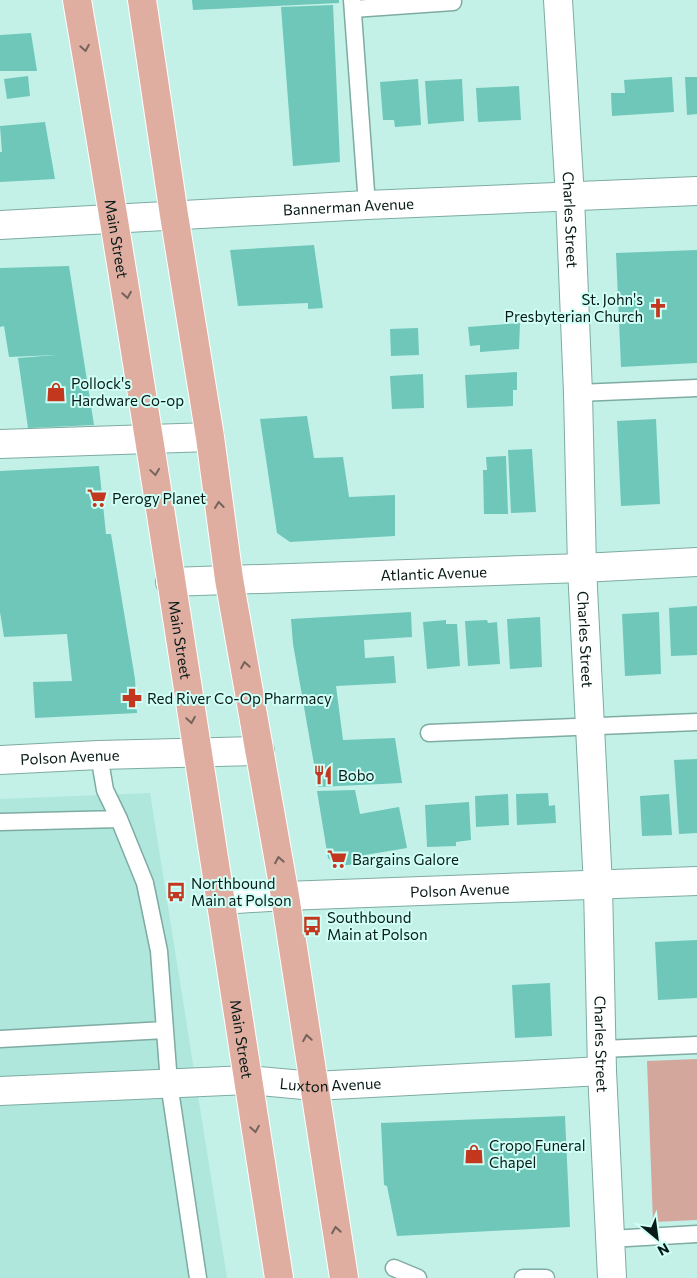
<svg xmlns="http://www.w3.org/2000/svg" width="697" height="1278" font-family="Commissioner,sans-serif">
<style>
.built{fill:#afe7dc}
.green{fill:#d4a79d}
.building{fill:#6ec7b9}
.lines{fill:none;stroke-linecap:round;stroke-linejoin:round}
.lane-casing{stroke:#7eaba2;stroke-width:19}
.street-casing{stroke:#7eaba2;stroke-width:30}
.primary-casing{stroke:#fff;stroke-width:30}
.lane{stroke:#fff;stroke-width:16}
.street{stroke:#fff;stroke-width:28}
.primary{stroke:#e0ada1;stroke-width:28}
.oneway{stroke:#74645c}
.labels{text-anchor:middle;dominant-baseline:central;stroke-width:4;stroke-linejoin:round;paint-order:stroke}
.street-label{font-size:15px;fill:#081a17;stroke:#d0fff6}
.poi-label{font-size:15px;fill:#081a17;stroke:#d0fff6;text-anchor:start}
</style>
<rect width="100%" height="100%" fill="#c3f1e8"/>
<!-- built -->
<path class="built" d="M150 793 227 1278H0V799Z"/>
<!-- green -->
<path class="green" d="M697 1059V1220L653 1222 647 1061Z"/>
<!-- building -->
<path class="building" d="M192 0H339V3L193 10Z
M333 5 340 162 293 166 281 7Z
M31 33 37 71H0V35Z
M28 76 30 96 7 99 4 79Z
M672 77 674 112 612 116 611 93H625L624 80Z
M685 77H697V114L687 115Z
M418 79 421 125 395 127 394 120H383L380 82Z
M462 79 464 121 428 124 425 81Z
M519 86 521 120 478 122 476 88Z
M45 122 55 179 0 182V152H2L0 126Z
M314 245 323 308 308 309V303L238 306 230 250Z
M697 250V363L621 367 616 253Z
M69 266 94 425 28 428 18 358 56 355 9 357 4 326 0 327V268Z
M520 323 519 349 480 352V345L470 346 468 327Z
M418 328 419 355 391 356 390 329Z
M517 372V390H513V406L467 408 465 375Z
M423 374 424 408 392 409 390 376Z
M307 416 314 458 343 457 349 497 395 495V536L290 542 277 533 260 419Z
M656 419 660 504 621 506 617 421Z
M532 449 536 512 511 513 508 450Z
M506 456 508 514H484L483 470H487L486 457Z
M99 466 106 534H111L135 679 137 713 35 718 33 682 72 681 67 634 4 637 0 612V471Z
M697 606V655L671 656 669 608Z
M411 612 412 637 364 640 365 658 394 656 396 683 336 686 343 740 395 738 402 783 318 787 293 644 291 619Z
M659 612 661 674 625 676 622 614Z
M540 617 542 667 510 669 507 619Z
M446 620V624H457L460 666 427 669 423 622Z
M487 620 488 623 497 622 500 664 468 666 465 621Z
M697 759V833L679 834 674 760Z
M355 790 360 814 399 807 407 848 365 855 366 863 338 866 328 858 317 791Z
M548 793 549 806 555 805 556 823 517 825 516 794Z
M508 794 509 825 476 827 475 796Z
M669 794 672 835 642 836 640 796Z
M469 802 471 840 456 842V846L427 847 425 805Z
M697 940V998L658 1000 655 942Z
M550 983 552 1036 515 1038 512 985Z
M565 1116 570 1227 397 1236 387 1186 384 1185 381 1123Z"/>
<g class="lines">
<defs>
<path id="lane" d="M352 0 367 205
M353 9 453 2
M578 393 697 388
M429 733 697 722
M99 755 105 790 119 819 145 883 159 951 169 1083 198 1278
M0 822 119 819
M0 1039 165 1030
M602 1049 697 1045
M610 1239 697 1234
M394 1268 418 1278
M523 1278H546"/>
<g id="street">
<path id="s1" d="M558 0 570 197 578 393 582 568 598 886 602 1071 612 1278"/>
<path id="s2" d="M0 225 367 205 697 191"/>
<path d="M0 444 210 437"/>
<path id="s3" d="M170 582 582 568 697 562"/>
<path id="s4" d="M0 760 99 755 260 751"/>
<path id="s5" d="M221 900 285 896 697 881"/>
<path id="s6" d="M0 1091 248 1080 314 1086 602 1071"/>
</g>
<g id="primary">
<path id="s7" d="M77 0C150 425 212 852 279 1278"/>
<path d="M142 0 174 215 210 437 229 579 285 896 344 1278"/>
</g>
</defs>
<!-- lane casing -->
<use href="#lane" class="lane-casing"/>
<!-- street casing -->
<use href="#street" class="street-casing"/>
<!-- primary casing -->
<use href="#primary" class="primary-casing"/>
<!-- lane -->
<use href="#lane" class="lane"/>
<!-- street -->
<use href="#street" class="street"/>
<!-- primary -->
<use href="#primary" class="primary"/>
</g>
<!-- one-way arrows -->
<defs><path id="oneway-chevron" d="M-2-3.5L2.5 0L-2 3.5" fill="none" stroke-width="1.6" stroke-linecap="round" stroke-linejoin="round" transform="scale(1.25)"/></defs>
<g class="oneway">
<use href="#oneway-chevron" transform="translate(85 48) rotate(80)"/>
<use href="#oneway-chevron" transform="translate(127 295) rotate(81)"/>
<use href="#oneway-chevron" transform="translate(155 472) rotate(82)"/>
<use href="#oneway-chevron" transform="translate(219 505) rotate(-97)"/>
<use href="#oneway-chevron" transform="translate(245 665) rotate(-100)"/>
<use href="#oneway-chevron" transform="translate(191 720) rotate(81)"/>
<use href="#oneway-chevron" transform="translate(279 860) rotate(-100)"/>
<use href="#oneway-chevron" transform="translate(307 1038) rotate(-99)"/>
<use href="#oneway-chevron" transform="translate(255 1129) rotate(81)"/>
<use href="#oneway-chevron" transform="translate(336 1230) rotate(-99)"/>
</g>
<!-- icons -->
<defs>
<symbol id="church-bare" viewBox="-9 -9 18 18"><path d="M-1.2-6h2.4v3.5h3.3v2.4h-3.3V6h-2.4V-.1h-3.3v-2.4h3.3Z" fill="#c2371d" stroke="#d0fff6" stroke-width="2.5" paint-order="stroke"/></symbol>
<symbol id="shop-bare" viewBox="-9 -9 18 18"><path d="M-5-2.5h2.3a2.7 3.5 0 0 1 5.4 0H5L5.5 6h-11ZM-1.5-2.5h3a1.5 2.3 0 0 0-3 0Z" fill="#c2371d" stroke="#d0fff6" stroke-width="2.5" paint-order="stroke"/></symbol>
<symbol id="supermarket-bare" viewBox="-9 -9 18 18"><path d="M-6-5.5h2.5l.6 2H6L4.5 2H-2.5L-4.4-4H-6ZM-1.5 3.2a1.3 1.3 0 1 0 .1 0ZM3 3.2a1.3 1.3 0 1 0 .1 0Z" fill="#c2371d" stroke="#d0fff6" stroke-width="2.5" paint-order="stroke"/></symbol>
<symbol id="pharmacy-bare" viewBox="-9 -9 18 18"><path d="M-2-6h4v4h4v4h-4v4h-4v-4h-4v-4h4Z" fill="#c2371d" stroke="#d0fff6" stroke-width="2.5" paint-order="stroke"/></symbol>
<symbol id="restaurant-bare" viewBox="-9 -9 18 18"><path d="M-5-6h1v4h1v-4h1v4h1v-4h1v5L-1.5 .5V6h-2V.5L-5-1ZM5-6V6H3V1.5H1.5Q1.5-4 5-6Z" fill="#c2371d" stroke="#d0fff6" stroke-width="2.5" paint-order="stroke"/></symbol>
<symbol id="bus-bare" viewBox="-9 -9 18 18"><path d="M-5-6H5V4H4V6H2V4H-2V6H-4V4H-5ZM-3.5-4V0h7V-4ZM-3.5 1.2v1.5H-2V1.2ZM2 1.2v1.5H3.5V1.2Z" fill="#c2371d" stroke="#d0fff6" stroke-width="2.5" paint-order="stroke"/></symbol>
</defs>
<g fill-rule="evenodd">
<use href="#church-bare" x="644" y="294" width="28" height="28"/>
<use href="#shop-bare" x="42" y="378" width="28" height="28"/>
<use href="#supermarket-bare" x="83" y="484" width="28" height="28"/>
<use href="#pharmacy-bare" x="118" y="684" width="28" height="28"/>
<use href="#restaurant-bare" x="309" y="761" width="28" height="28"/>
<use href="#supermarket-bare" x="323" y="845" width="28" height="28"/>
<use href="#bus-bare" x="162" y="878" width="28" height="28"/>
<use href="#bus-bare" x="298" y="912" width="28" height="28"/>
<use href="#shop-bare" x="460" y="1140" width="28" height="28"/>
</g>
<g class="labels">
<!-- street labels -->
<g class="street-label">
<text stroke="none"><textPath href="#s2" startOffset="349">Bannerman Avenue</textPath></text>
<text stroke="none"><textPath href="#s1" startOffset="220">Charles Street</textPath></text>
<text stroke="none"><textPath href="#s7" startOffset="242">Main Street</textPath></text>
<text stroke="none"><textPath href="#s3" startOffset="264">Atlantic Avenue</textPath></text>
<text stroke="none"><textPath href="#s7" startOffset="648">Main Street</textPath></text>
<text stroke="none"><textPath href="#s1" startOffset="640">Charles Street</textPath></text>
<text stroke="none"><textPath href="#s4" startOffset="70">Polson Avenue</textPath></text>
<text stroke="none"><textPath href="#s5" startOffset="239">Polson Avenue</textPath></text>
<text stroke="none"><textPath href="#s7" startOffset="1052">Main Street</textPath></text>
<text stroke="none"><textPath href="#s1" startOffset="1045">Charles Street</textPath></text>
<text stroke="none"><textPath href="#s6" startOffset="331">Luxton Avenue</textPath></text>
</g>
<!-- poi labels -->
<g class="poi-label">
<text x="643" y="299" text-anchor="end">St. John's<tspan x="643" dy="17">Presbyterian Church</tspan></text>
<text x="71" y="383">Pollock's<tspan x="71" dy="17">Hardware Co-op</tspan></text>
<text x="112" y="498">Perogy Planet</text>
<text x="147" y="698">Red River Co-Op Pharmacy</text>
<text x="338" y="775">Bobo</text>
<text x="352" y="859">Bargains Galore</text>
<text x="191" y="883">Northbound<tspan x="191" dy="17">Main at Polson</tspan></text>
<text x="327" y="917">Southbound<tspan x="327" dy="17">Main at Polson</tspan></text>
<text x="489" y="1145">Cropo Funeral<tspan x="489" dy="17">Chapel</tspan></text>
</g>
</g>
<!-- north arrow -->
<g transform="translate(657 1238) rotate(151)" stroke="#d0fff6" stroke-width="4" paint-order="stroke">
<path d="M0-4L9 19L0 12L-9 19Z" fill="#081a17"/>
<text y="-8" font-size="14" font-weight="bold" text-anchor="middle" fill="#081a17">N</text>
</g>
</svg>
